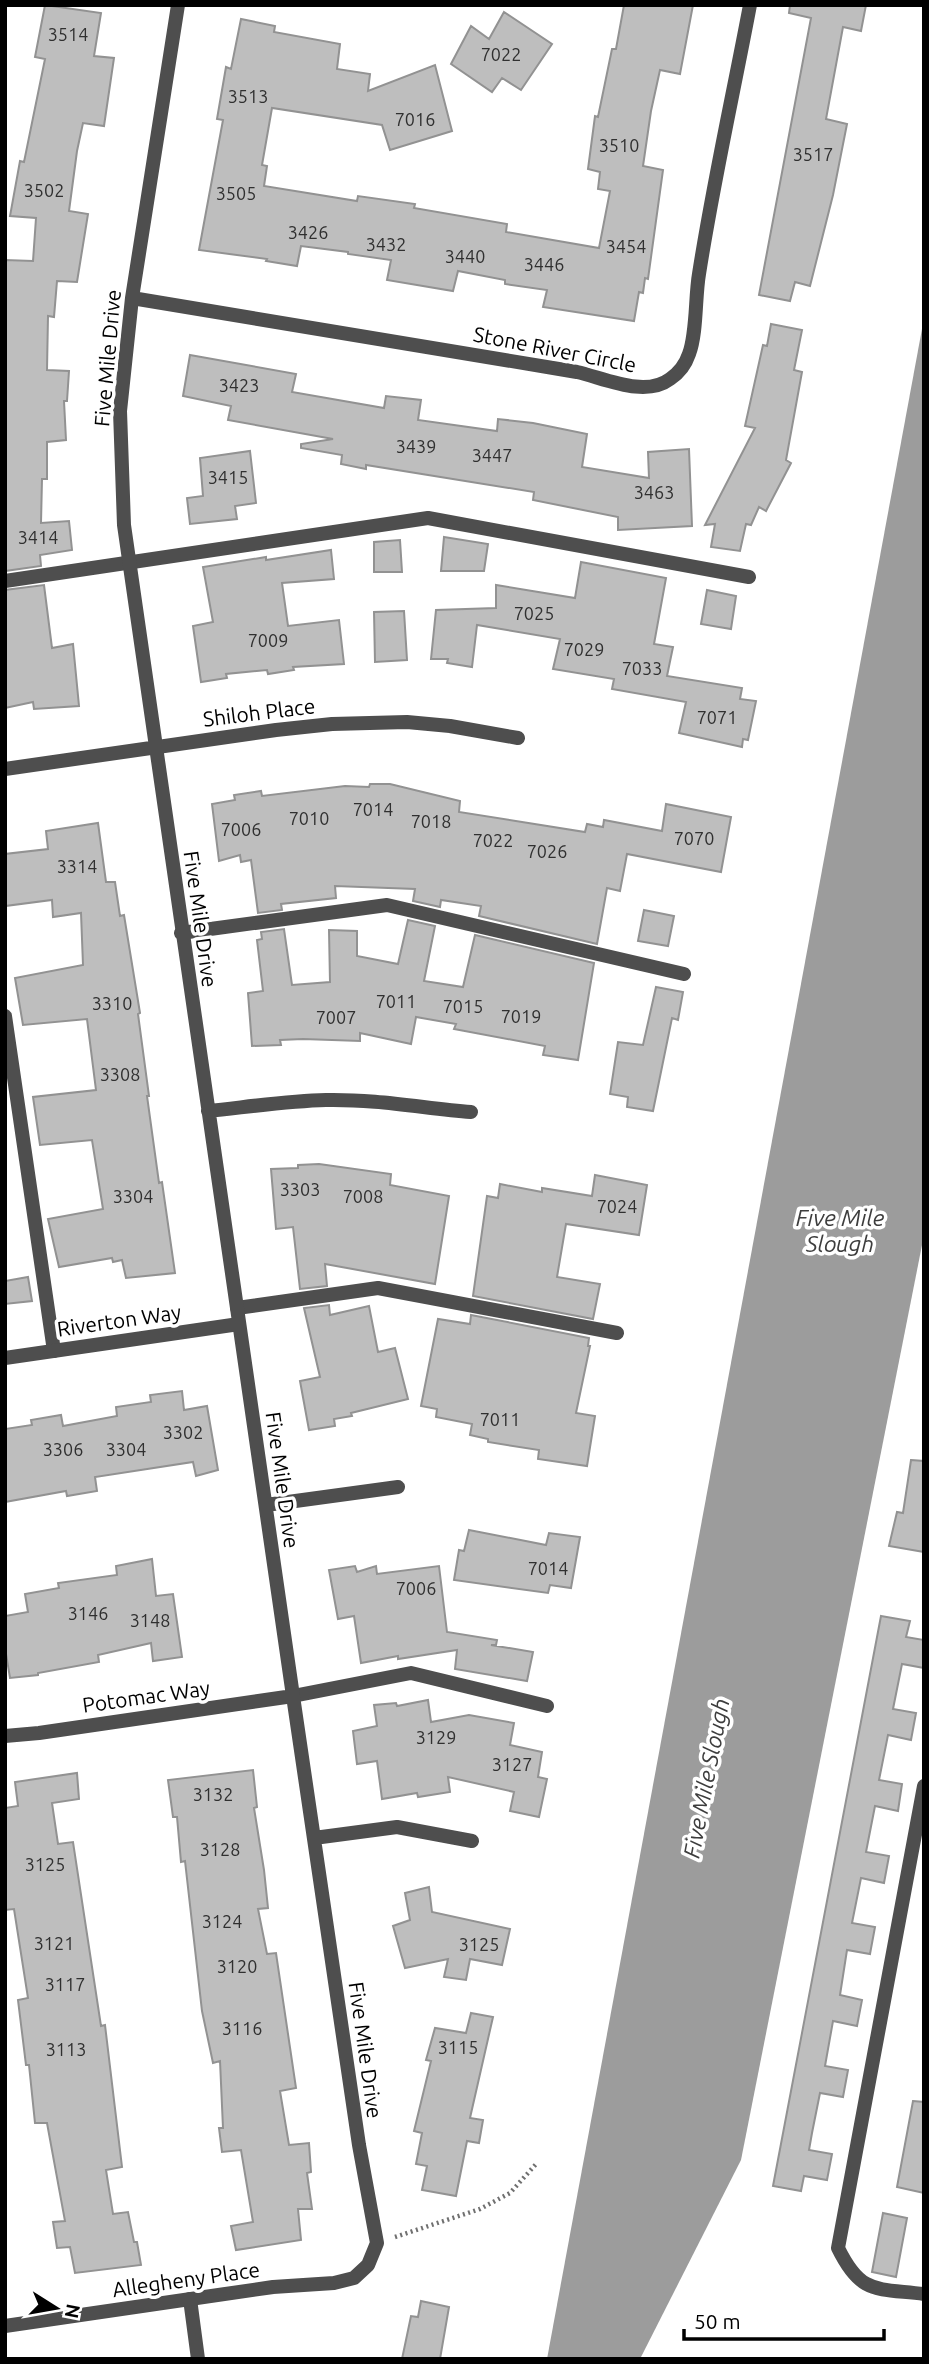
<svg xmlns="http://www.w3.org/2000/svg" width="929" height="2364" font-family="Ubuntu,sans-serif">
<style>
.water{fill:#9c9c9c}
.building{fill:#bebebe;stroke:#929292;stroke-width:2}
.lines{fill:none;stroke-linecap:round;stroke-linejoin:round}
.path{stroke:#707070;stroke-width:4.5;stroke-dasharray:2 3.5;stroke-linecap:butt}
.service{stroke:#4e4e4e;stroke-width:14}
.minor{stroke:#4e4e4e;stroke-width:14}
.labels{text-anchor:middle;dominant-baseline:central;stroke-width:7;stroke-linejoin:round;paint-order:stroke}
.number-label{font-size:18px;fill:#303030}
.street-label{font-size:21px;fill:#000;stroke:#fff}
.water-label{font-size:23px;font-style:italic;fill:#3d3d3d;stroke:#fff}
</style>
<rect width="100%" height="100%" fill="#fff"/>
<!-- water -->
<path class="water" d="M924 318V1235L741 2160 640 2359H547Z"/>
<!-- building -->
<path class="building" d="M45 5 101 13 94 56 114 58 104 126 83 123 77 151 69 211 88 214 77 282 57 281 54 317 48 316 47 370 69 371 67 401H64L66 440 47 442V479H42L41 523 69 521 72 550 40 555 41 566 5 571V260L33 261 36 218 10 216 20 161 24 162 45 59 35 57Z
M624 5H693L680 74 660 70 651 111 643 166 663 170 648 279 645 278 643 293 639 292 634 321 543 307 547 290 505 284V280L458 271 453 291 387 280 391 260 348 254V252L301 246 297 266 266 261 267 259 199 250 223 120 217 119 226 67 231 69 241 19 275 26 274 32 340 44 337 69 370 74 368 91 435 65 452 131 390 150 382 125 272 108 262 165 267 166 264 186 357 201 358 196 415 204 414 208 507 224 506 232 599 248 610 191 598 189 600 172 588 169 595 116 598 117 612 49H616Z
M790 5H866L861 31 843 27 826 119 847 124 833 195 810 286 795 282 790 301 759 295 811 18 789 13Z
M504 12 552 44 521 90 502 78 492 92 451 64 471 26 489 39Z
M771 324 802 330 794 370 802 372 786 460 791 463 766 511 759 507 751 525 746 524 740 551 711 547 715 524 705 525 755 428 745 426 763 345 767 346Z
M190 355 296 374 292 392 384 408 386 396 421 400 418 420 497 431 498 419 533 423 587 434 582 467 649 478 648 452 689 449 692 526 618 530V517L533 500 534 492 366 465V469L341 464 342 455 301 448V444L333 439 228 420 231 406 183 396Z
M250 451 256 503 235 506 237 519 190 524 187 498 203 496 200 458Z
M444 537 488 544 484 571H441Z
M400 540 402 572H374V542Z
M331 550 334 579 282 583 288 626 339 620 344 664 293 667 294 670 268 674 267 670 226 674 227 678 201 682 193 626 213 622 203 567 266 557V560Z
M581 562 666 578 654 644 673 647 667 676 742 688 740 699 756 701 748 740 743 739 742 747 679 733 686 702 612 689 614 679 553 669 560 639 477 625 472 667 447 663 448 659H431L436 610 496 608V585L575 598Z
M44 585 52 648 73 644 79 706 34 709 33 702 5 708V590Z
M707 590 736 596 731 629 701 624Z
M404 611 407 660 375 662 374 612Z
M370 784H390L460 801 459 812 585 832 587 824 603 827 604 820 662 831 666 804 731 817 721 872 627 854 620 891 607 888 597 944 479 916 481 906 441 900 440 907 413 901 415 889 335 886 336 898 281 904 282 910 258 913 251 860 241 862 240 855 219 861 212 804 235 800 234 795 261 791 262 796 345 786 369 787Z
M98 823 106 882H115L120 916 124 915 140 1013 138 1014 149 1096H147L159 1183 162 1182 175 1273 126 1278 122 1260 113 1262 112 1258 59 1267 48 1219 103 1209 92 1140 40 1145 33 1097 96 1090 87 1019 23 1025 15 978 83 965 81 913 53 917 52 900 5 906V854L48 849 46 831Z
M644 910 674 916 668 946 638 941Z
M408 920 435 926 424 981 463 987 475 935 594 963 578 1060 543 1055 545 1046 454 1029 456 1024 416 1017 411 1044 360 1033V1041L303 1039 280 1040 281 1045 252 1046 248 993 263 991 257 940 262 939 261 932 284 929 292 985 330 982 329 930 357 931V956L398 964Z
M656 987 683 992 678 1020 672 1018 653 1111 627 1107 628 1097 610 1094 618 1042 643 1045Z
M319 1164 391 1174 390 1185 449 1196 435 1284 325 1264 327 1286 300 1289 293 1227 276 1229 271 1169 298 1168V1165Z
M595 1175 647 1185 639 1235 566 1224 557 1277 600 1284 593 1319 473 1296 487 1196 498 1198 500 1184 542 1192V1188L592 1196Z
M28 1277 32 1301 5 1304V1281Z
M329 1305 330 1315 369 1306 378 1352 395 1348 408 1399 351 1413 352 1416 334 1419 335 1426 309 1430 300 1381 320 1377 304 1308Z
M471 1315 589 1338 588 1346H590L576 1413 595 1416 587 1466 538 1459 539 1450 488 1442V1439L470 1435 472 1424 436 1417 437 1409 421 1406 438 1319 470 1324Z
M182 1391 184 1410 207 1406 218 1470 196 1476 193 1462 95 1477 97 1491 67 1496 66 1491 5 1502V1429L32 1425 31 1420 61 1415 63 1426 117 1416 116 1407 151 1402 150 1395Z
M911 1460 924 1461V1552L889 1546 897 1512 903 1513Z
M469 1530 546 1545 549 1533 580 1537 571 1588 550 1585 548 1593 454 1580 459 1550 464 1551Z
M152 1559 156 1596 173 1594 182 1657 153 1661 151 1643 98 1655 99 1662 38 1673V1675L10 1678 5 1648V1616L28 1612 25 1594 59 1588 58 1583 117 1575 116 1566Z
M355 1566 357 1572 376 1566 377 1574 439 1566 447 1632 497 1640 496 1645H491L533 1652 527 1681 455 1669 457 1650 398 1659V1656L361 1663 354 1616 338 1619 329 1570Z
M881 1616 910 1621 906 1637 924 1640V1668L902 1664 893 1709 916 1713 911 1740 888 1735 879 1780 902 1784 898 1811 875 1806 866 1852 889 1856 884 1883 861 1878 852 1923 875 1927 870 1954 847 1950 840 1995 862 2000 857 2026 833 2021 825 2066 848 2070 843 2097 820 2093 812 2133 809 2150 832 2154 827 2180 804 2176 801 2191 773 2186Z
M428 1700 431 1722 469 1715 514 1723 510 1745 542 1752 538 1777 547 1779 539 1817 510 1811 514 1792 448 1777 450 1792 418 1797 417 1793 382 1799 377 1761 357 1764 353 1731 377 1726 374 1705 396 1703 397 1706Z
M253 1770 257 1807 254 1808 264 1870 268 1908 258 1909 267 1954 276 1953 296 2088 280 2091 289 2145 309 2143 311 2172 307 2173 312 2209H298L301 2240 236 2250 231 2226 253 2222 241 2150 222 2152 219 2128H223L220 2061 213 2063 202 2011 185 1861 181 1862 177 1817H173L168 1780Z
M77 1773 79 1799 52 1803 58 1844 73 1842 101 2026 105 2025 122 2167 106 2170 113 2214 128 2212 134 2242H137L141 2265 75 2273 70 2247 57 2248 53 2222 65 2221 47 2123H35L29 2065H26L18 2000 28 1998 14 1909 5 1910V1808L18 1806 15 1782Z
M429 1887 432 1912 510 1929 502 1965 470 1959 466 1980 444 1977 448 1959 405 1968 393 1926 410 1920 405 1893Z
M471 2013 493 2017 470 2118 483 2120 479 2143 467 2141 456 2196 422 2190 427 2166 416 2164 422 2133 414 2131 431 2061 426 2060 435 2028 466 2033Z
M913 2101 924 2102V2193L897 2187Z
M883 2213 907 2218 896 2277 872 2272Z
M421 2301 449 2307 440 2359H402L411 2316 418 2317Z"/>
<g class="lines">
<!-- path -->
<path class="path" d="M395 2237 480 2209 510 2193 537 2163"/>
<!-- service -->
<path class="service" d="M5 581 428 518 749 577
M181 933 387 905 684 974
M5 1016 54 1351
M237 1308 378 1288 617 1333
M293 1696 411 1673 547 1706
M190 2299 198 2359"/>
<!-- minor -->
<path class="minor" d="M132 298 577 372C604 378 645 398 670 379 679 373 686 363 689 354 697 333 695 297 699 274 713 184 733 95 750 5
M5 769 276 730 332 724 407 722 450 726 518 738
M208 1111C247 1107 287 1101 326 1100 375 1099 423 1108 471 1112
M5 1358 239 1324
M266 1505 398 1487
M5 1736 39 1733 293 1696
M924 1786 838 2248C861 2295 876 2288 924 2294
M314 1838 397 1827 472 1841
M5 2326 273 2287 334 2283 354 2278 368 2265 377 2243 359 2145 293 1696 124 525 120 411 132 298 178 5"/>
</g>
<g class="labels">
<!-- number labels -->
<g class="number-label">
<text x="68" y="34">3514</text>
<text x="501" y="54">7022</text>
<text x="248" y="96">3513</text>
<text x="415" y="119">7016</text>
<text x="619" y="145">3510</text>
<text x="813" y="154">3517</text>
<text x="44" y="190">3502</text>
<text x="236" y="193">3505</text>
<text x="308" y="232">3426</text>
<text x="386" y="244">3432</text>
<text x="626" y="246">3454</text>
<text x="465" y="256">3440</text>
<text x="544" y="264">3446</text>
<text x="239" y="385">3423</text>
<text x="416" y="446">3439</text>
<text x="492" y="455">3447</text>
<text x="228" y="477">3415</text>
<text x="654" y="492">3463</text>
<text x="38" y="537">3414</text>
<text x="534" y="613">7025</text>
<text x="268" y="640">7009</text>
<text x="584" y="649">7029</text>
<text x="642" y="668">7033</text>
<text x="717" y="717">7071</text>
<text x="373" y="809">7014</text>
<text x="309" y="818">7010</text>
<text x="431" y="821">7018</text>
<text x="241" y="829">7006</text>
<text x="694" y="838">7070</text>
<text x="493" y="840">7022</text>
<text x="547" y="851">7026</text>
<text x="77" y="866">3314</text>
<text x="396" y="1001">7011</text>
<text x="112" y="1003">3310</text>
<text x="463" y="1006">7015</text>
<text x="521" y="1016">7019</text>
<text x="336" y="1017">7007</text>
<text x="120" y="1074">3308</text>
<text x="300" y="1189">3303</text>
<text x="133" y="1196">3304</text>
<text x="363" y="1196">7008</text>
<text x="617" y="1206">7024</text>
<text x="500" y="1419">7011</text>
<text x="183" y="1432">3302</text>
<text x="63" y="1449">3306</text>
<text x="126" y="1449">3304</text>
<text x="548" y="1568">7014</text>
<text x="416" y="1588">7006</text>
<text x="88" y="1613">3146</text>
<text x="150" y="1620">3148</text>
<text x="436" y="1737">3129</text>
<text x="512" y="1764">3127</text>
<text x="213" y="1794">3132</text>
<text x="220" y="1849">3128</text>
<text x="45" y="1864">3125</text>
<text x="222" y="1921">3124</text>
<text x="54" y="1943">3121</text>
<text x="479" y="1944">3125</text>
<text x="237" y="1966">3120</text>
<text x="65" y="1984">3117</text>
<text x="242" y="2028">3116</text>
<text x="458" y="2047">3115</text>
<text x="66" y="2049">3113</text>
</g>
<!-- street labels -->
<g class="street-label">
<text transform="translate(555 349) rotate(11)">Stone River Circle</text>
<text transform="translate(107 358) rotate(-85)">Five Mile Drive</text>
<text transform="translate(259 712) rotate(-7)">Shiloh Place</text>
<text transform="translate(201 919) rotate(82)">Five Mile Drive</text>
<text transform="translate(119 1320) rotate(-8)">Riverton Way</text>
<text transform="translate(283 1480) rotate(82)">Five Mile Drive</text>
<text transform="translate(146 1696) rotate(-8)">Potomac Way</text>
<text transform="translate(366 2050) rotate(82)">Five Mile Drive</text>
<text transform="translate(186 2279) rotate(-8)">Allegheny Place</text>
</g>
<!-- water labels -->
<g class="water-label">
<text x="840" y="1217">Five Mile<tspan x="840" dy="26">Slough</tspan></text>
<text transform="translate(706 1778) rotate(-79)">Five Mile Slough</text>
</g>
</g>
<!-- border -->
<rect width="929" height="2364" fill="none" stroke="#000000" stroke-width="14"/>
<!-- north arrow -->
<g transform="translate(56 2308) rotate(101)" stroke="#ffffff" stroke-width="5" paint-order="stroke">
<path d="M0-5L12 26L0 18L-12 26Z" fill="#000000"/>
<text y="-10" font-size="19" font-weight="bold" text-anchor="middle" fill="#000000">N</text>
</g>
<!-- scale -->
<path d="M684 2329v10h200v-10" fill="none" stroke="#000000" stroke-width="3.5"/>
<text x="694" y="2329" font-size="21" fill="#000000" stroke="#ffffff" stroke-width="5" paint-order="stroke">50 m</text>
</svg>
